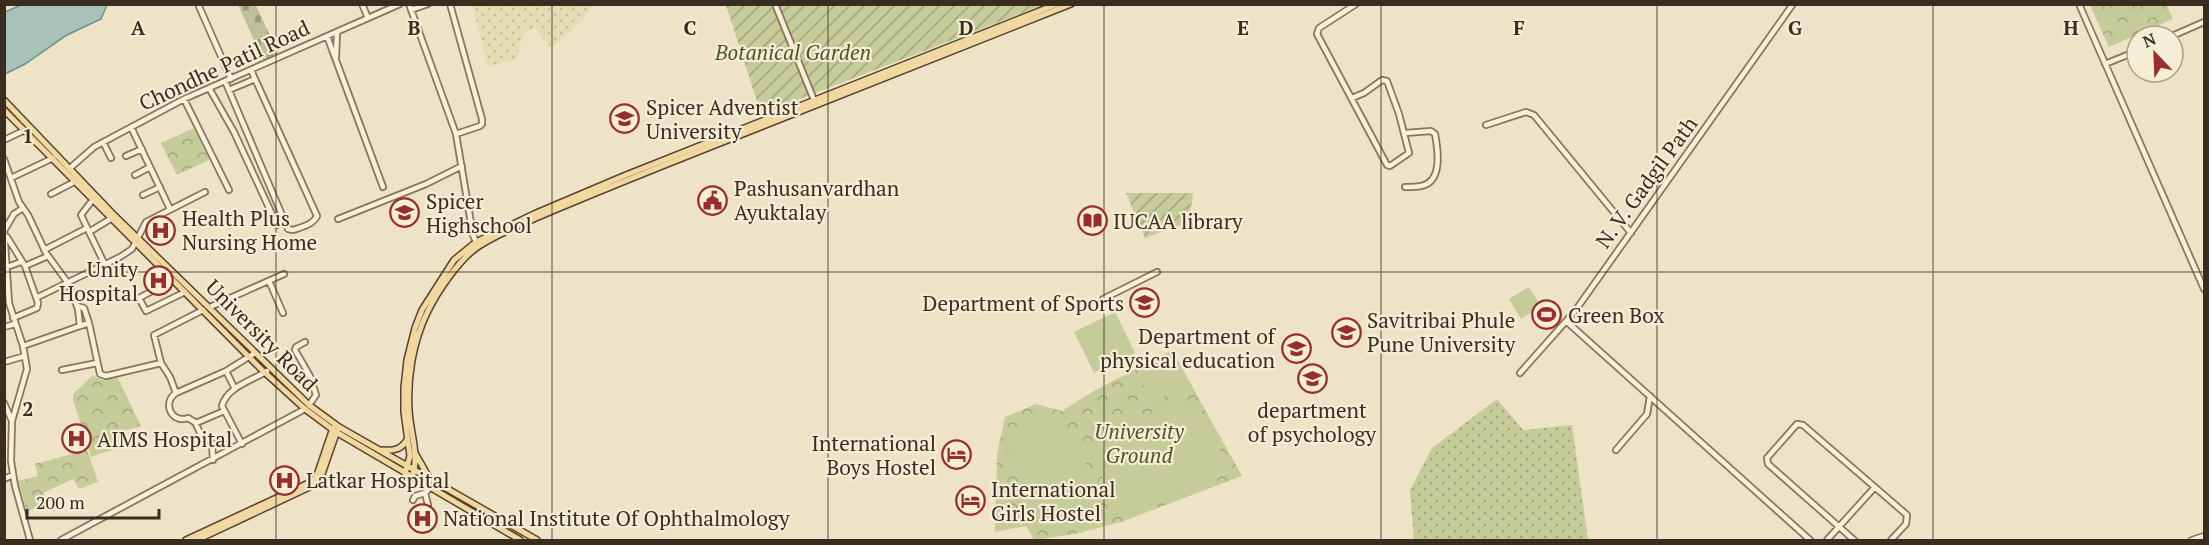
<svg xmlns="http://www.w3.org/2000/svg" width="2209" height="545" font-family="'PT Serif',serif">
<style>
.farmland{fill:url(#farmland-dots)}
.grass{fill:url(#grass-dots)}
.forest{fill:url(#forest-crowns)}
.cemetery{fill:url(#cemetery-stones)}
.garden{fill:url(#garden-furrows)}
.pitch{fill:#c5cc9a}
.water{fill:#a8c2ba;stroke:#6e9088;stroke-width:1.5}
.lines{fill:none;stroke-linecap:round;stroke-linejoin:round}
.minor-casing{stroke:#89755c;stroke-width:8}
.major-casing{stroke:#574330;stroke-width:8}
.minor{stroke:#f8f0da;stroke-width:4.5}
.major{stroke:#f0d8a0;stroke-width:5}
.grid{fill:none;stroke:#3a2d20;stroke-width:1.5;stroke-opacity:0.55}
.labels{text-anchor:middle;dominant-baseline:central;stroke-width:4.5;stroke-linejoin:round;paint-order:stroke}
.park-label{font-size:21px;font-style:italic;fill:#495627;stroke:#f5edd6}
.street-label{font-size:21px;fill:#3a2d20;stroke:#f5edd6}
.poi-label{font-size:21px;fill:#3a2d20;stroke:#f5edd6;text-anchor:start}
.grid-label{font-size:20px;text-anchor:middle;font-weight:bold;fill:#3a2d20;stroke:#f5edd6;stroke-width:4.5;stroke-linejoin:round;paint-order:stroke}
</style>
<defs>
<pattern id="farmland-dots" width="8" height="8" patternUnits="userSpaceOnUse" patternTransform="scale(1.5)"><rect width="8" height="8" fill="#e3dcb4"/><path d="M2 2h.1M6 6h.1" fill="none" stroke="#c4bd9a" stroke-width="1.8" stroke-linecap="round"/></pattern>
<pattern id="grass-dots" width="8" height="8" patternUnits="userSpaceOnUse" patternTransform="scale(1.5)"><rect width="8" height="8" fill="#c5cc9a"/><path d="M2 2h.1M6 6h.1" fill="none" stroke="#a1a67d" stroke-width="1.8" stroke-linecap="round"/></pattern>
<pattern id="forest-crowns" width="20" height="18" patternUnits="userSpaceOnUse" patternTransform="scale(1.5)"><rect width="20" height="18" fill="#c5cc9a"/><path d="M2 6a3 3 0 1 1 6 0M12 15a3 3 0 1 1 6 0" fill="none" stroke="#a1a67d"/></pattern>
<pattern id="cemetery-stones" width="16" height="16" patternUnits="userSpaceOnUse" patternTransform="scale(1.5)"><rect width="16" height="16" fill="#bcc199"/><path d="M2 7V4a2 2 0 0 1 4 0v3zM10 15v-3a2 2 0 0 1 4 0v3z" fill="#9a9d7c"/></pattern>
<pattern id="garden-furrows" width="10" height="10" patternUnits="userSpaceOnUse" patternTransform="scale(1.5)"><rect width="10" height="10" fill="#c5cc9a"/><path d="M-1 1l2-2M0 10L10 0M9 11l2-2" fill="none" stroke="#a1a67d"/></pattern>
</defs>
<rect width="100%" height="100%" fill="#eee3c6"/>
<!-- farmland -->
<path class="farmland" d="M472 5V4L593 5 582 21 551 48 535 28 523 33 517 59 488 67Z"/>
<!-- grass -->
<path class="grass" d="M1497 399 1523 430 1572 425 1588 540H1414L1410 490 1432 448Z"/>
<!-- forest -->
<path class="forest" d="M2090 5H2167L2173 19 2109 47Z
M194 128 209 160 177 175 161 143Z
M1172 350 1242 476 1121 522 1075 534 1034 540 1026 526 995 532 997 454 1005 417 1036 404 1062 411 1094 391Z
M94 376 102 380 117 376 141 426 121 432 123 446 91 457 73 400V394L91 377Z
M87 450 98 482 79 489 73 479 43 493 48 504 27 511 18 481 38 476 35 464Z"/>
<!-- cemetery -->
<path class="cemetery" d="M238 5H256L278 53 263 60Z"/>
<!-- garden -->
<path class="garden" d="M726 5H1043L761 114Z
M1126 193H1193L1189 222 1145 238Z"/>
<!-- pitch -->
<path class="pitch" d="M1529 287 1541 307 1521 319 1509 299Z
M1115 312 1135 353 1094 373 1074 332Z
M1169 355 1185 386 1152 403 1137 372Z
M1181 405C1198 410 1212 418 1218 436 1225 457 1216 480 1195 490 1187 494 1177 495 1169 498 1153 504 1137 510 1121 516L1087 444 1139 419 1141 422C1154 411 1164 407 1181 405Z
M1046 414C1052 416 1058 418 1062 422 1070 430 1073 441 1078 450 1088 470 1105 493 1089 514 1085 521 1078 525 1070 527 1061 528 1051 526 1044 521L1040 522 1003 442 1010 439C1014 422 1029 414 1046 414Z"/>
<!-- water -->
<path class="water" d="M21 5V4L107 5 101 19 67 35 25 64 5 74V12Z"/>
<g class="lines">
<defs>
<path id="minor" d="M198 4 231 79
M362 4 368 18
M409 4 456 134 473 235 477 244
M450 4 482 119V124L480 126 456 134
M775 4 814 100
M2079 4 2204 289
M411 10 428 4
M327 36 383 187
M2172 36 2204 22
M336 58 337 32
M2105 64 2137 51
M225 81 288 229 293 230C301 227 313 225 317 216L251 70
M209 88 234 132 277 225
M229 90 255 79
M1352 98 1364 93 1382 80 1387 81 1399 114 1409 153 1390 166 1387 165 1317 34 1319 28 1356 4
M184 99 229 190
M1486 125 1526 112 1534 115 1631 233
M131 127 170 209
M1405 133 1431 131 1435 134C1438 150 1443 182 1421 186 1416 187 1410 187 1405 187
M4 140 25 130
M103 142 111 158
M126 156 142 149
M4 159 19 202 28 215 46 253 68 283 78 309 80 326 23 346
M69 169 94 147 184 99 400 4
M135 175 150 167
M11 178 53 158
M51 194 76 181
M143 195 160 187
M94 198 81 215 105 265
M338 219 426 184 462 166
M4 229 9 303 23 346 27 369 12 421 11 461 15 486 30 540
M4 231 14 214 23 208
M89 232 112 218
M7 237 25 266 38 303 37 308 13 318
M44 250 87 228
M25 266 48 256
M7 267 21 262
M173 280 139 298 146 311 185 292
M269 281 283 313
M38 297 120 257 132 249 146 222 205 192
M1103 299 1157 272
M77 306 84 308 89 323
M210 307 284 274
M1566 321 1810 540
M80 326 89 323 100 374 106 376 161 363 154 335 203 310
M4 327 15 324
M305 342 296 347 295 350 310 376 316 395 309 405
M4 362 25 356
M161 363 170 377 176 393
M62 370 97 363
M1520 373 1575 311 1793 4
M235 389 226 371 255 353
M4 403 12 421
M224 411 196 423 188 418C171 424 162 402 176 393L226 371
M195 422 201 435 212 443 213 460
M242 444 222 406C227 387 251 381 267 371
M1616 450 1647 414 1650 396
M4 479 13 475
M413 500 415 496 425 493
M428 505 425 493 431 487
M61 540 305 409
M1827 540 1875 487
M1854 540 1768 464 1767 458 1797 424 1803 425 1907 515 1906 524 1891 540
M2192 540 2204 536"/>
<path id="major" d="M4 100 112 213 309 405 339 427 537 540
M4 110 262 370 305 409 336 432 520 540
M383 450C395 451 401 449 407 440
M415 453 428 476
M405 473 410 456 404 412V388L407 360 415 328 422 310 454 260 476 242 534 214 626 175 1057 4
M412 477C420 456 410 432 409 410 407 378 413 342 427 313 437 292 460 258 479 246 503 231 531 220 557 209 605 189 652 170 700 151 823 102 947 53 1071 4
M186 540 313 481 317 475 333 428
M197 540 316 484 321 477 337 431"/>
</defs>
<!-- minor casing -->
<use href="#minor" class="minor-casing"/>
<!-- major casing -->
<use href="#major" class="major-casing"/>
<!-- minor -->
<use href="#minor" class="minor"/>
<!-- major -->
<use href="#major" class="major"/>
</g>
<!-- grid -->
<path class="grid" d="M276 4V540M552 4V540M828 4V540M1104 4V540M1381 4V540M1657 4V540M1933 4V540M4 272H2204"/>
<!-- icons -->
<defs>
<symbol id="university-ring" viewBox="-11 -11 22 22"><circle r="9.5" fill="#f5edd6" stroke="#972e2d" stroke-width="1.5"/><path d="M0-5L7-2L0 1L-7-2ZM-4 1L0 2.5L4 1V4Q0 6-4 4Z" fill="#972e2d"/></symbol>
<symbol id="civic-ring" viewBox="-11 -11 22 22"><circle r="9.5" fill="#f5edd6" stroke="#972e2d" stroke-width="1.5"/><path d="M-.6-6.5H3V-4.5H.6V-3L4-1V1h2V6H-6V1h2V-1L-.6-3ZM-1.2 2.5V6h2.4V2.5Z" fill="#972e2d"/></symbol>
<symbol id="school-ring" viewBox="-11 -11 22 22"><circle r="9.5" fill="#f5edd6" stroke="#972e2d" stroke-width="1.5"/><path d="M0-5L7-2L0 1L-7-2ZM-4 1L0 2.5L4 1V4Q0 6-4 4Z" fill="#972e2d"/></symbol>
<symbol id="library-ring" viewBox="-11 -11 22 22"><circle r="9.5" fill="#f5edd6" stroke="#972e2d" stroke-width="1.5"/><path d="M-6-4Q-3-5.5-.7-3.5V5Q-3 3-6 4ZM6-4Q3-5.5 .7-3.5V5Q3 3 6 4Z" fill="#972e2d"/></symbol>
<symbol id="hospital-ring" viewBox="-11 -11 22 22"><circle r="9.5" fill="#f5edd6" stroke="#972e2d" stroke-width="1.5"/><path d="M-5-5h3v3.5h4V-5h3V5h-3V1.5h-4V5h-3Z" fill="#972e2d"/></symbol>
<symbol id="stadium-ring" viewBox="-11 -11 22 22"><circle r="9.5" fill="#f5edd6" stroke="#972e2d" stroke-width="1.5"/><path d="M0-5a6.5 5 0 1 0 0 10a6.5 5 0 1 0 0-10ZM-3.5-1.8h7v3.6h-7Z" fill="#972e2d"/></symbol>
<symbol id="hotel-ring" viewBox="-11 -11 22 22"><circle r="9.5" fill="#f5edd6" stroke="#972e2d" stroke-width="1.5"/><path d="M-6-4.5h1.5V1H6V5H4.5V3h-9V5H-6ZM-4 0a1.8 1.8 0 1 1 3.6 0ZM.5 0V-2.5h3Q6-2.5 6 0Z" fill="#972e2d"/></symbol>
</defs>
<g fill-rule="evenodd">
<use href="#university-ring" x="608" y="102" width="33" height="33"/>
<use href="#civic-ring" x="696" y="184" width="33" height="33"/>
<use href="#school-ring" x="388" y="196" width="33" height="33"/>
<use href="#library-ring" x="1076" y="204" width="33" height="33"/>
<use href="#hospital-ring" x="144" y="214" width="33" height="33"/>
<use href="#hospital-ring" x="142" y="264" width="33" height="33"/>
<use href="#university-ring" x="1128" y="286" width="33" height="33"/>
<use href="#stadium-ring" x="1530" y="298" width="33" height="33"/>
<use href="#university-ring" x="1330" y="316" width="33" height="33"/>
<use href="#university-ring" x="1280" y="332" width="33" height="33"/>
<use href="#university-ring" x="1296" y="362" width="33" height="33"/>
<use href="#hospital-ring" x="60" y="422" width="33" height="33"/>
<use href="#hotel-ring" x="940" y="438" width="33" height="33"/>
<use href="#hospital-ring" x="268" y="464" width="33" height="33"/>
<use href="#hotel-ring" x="954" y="484" width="33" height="33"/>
<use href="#hospital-ring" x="406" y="502" width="33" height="33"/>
</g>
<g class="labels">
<!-- park labels -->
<g class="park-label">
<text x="793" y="52">Botanical Garden</text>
<text x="1139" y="431">University<tspan x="1139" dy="24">Ground</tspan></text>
</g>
<!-- street labels -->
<g class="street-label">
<text transform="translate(224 65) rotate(-25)">Chondhe Patil Road</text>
<text transform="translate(1646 182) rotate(-54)">N. V. Gadgil Path</text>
<text transform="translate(262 335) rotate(45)">University Road</text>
</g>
<!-- poi labels -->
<g class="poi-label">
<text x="646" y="107">Spicer Adventist<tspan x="646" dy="24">University</tspan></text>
<text x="734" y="188">Pashusanvardhan<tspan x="734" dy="24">Ayuktalay</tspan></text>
<text x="426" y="201">Spicer<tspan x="426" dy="24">Highschool</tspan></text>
<text x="182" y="218">Health Plus<tspan x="182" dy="24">Nursing Home</tspan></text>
<text x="1113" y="221">IUCAA library</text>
<text x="138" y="269" text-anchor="end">Unity<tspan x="138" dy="24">Hospital</tspan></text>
<text x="1124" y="303" text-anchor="end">Department of Sports</text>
<text x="1568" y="315">Green Box</text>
<text x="1367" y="320">Savitribai Phule<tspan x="1367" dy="24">Pune University</tspan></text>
<text x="1275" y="336" text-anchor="end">Department of<tspan x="1275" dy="24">physical education</tspan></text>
<text x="1312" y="410" text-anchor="middle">department<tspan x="1312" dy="24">of psychology</tspan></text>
<text x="97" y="439">AIMS Hospital</text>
<text x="936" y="443" text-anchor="end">International<tspan x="936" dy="24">Boys Hostel</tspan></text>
<text x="306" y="480">Latkar Hospital</text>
<text x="991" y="489">International<tspan x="991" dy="24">Girls Hostel</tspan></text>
<text x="443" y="518">National Institute Of Ophthalmology</text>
</g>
</g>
<g class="grid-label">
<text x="138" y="35">A</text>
<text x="414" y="35">B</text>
<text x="690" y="35">C</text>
<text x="966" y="35">D</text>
<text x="1243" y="35">E</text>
<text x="1519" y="35">F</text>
<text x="1795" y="35">G</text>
<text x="2071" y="35">H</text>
<text x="28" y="143">1</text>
<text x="28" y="416">2</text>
</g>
<!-- border -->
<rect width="2209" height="545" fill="none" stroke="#3a2d20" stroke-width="12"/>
<!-- north arrow -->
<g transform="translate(2155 54) rotate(337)"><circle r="28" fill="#f5edd6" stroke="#aaa08d" stroke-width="1.5"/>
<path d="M0-4.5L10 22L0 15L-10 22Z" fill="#972e2d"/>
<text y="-9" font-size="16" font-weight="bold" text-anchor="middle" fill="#3a2d20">N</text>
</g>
<!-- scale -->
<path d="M27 509v9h132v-9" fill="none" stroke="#3a2d20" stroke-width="3"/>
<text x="36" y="509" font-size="18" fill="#3a2d20" stroke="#f5edd6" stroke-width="4.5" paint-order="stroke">200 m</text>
</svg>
